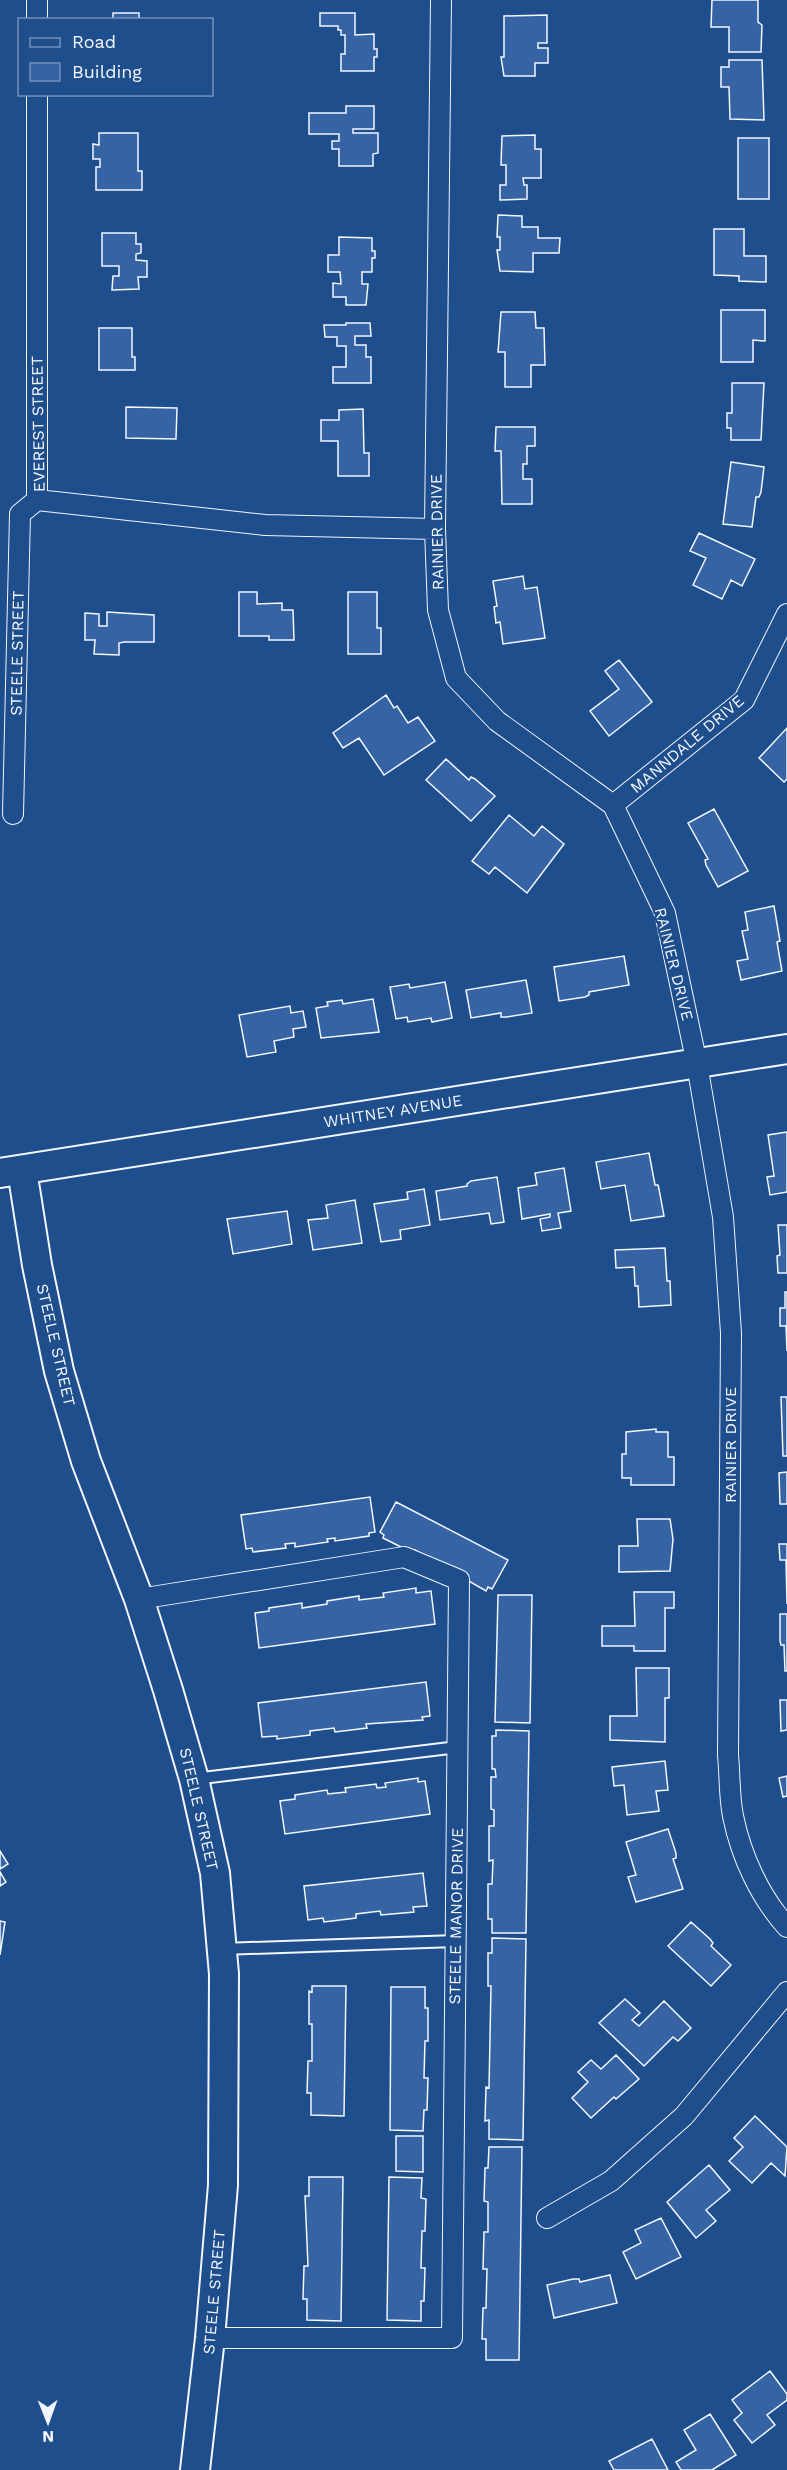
<svg xmlns="http://www.w3.org/2000/svg" width="787" height="2470" font-family="'Work Sans',sans-serif">
<style>
.building{fill:#3563a3;stroke:#f2f6ff;stroke-width:1.5}
.lines{fill:none;stroke-linecap:round;stroke-linejoin:round}
.lane-casing{stroke:#f2f6ff;stroke-width:14}
.street-casing{stroke:#f2f6ff;stroke-width:22}
.secondary-casing{stroke:#f2f6ff;stroke-width:32}
.lane{stroke:#1f4e8c;stroke-width:10}
.street{stroke:#1f4e8c;stroke-width:20}
.secondary{stroke:#1f4e8c;stroke-width:28}
.labels{text-anchor:middle;dominant-baseline:central;stroke-width:4.5;stroke-linejoin:round;paint-order:stroke}
.street-label{font-size:16px;fill:#f2f6ff;stroke:#1f4e8c}
</style>
<rect width="100%" height="100%" fill="#1f4e8c"/>
<!-- building -->
<path class="building" d="M712 0H758V22L762 25 761 52H729V27H711Z
M113 13H139V20H113Z
M320 13H355V35L374 34V49H377V57H374V71H341V54H345V35H341V30H338V26H320Z
M547 15V43H538V48H548V63H535V76H504L501 57H504V16Z
M729 60H762L764 120 730 119 729 87H721V67H729Z
M346 106H374V129H353V133H378V153L373 154V166H339V149H332V141H339V134H309V113H346Z
M99 133H138V171H142V190H96V167H100V159H93V144L99 145Z
M535 135V149H541V178H523L524 185H527V199L500 200V185H506V165H501L502 136Z
M738 138H769V199H738Z
M498 215 522 216V227H538V238H560L559 253H533V272L500 271 497 250H500V237H497Z
M714 229H744V256H766V282L739 281V276L714 275Z
M102 233H136V244H141V253L136 254V260L147 261V277H138L139 289 112 290 113 276H119V266H102Z
M339 237 372 238V251H375V258H372V272H362V284H368L366 305H346V297H333V283L341 284 340 272H328V255H339Z
M721 310H765V341L753 340V362H721Z
M501 312H535L536 328H544L545 365H531V387H505V352H498Z
M346 323H370L371 336H355V345H366V357H371V383H333V367H346V346H337V337H325L324 325H346Z
M99 328H132V357H135V370H99Z
M732 383H764L761 440H731V428H727V413H732Z
M126 407 177 408 176 439 126 438Z
M363 409 364 453H369V476H338V441H321V420H339V410Z
M496 427H535V446H527V464H523V479H532V504H502L501 451H495Z
M731 462 764 467 761 492 759 497H756L752 527 723 524Z
M699 533 755 559 742 586 731 580 722 599 693 585 706 558 690 551Z
M523 576 525 589 537 587 545 638 503 644 500 622 496 623 494 607 497 606 493 581Z
M239 592H257V604L282 603V610H293L294 640H269V636H239Z
M348 592H377V628H381V654H348Z
M107 612 154 615V642H124L119 643V655L94 654 95 640H85V613L99 614V626H107Z
M619 660 652 702 609 736 590 711 619 689 605 671Z
M386 695 394 708 397 706 408 723 418 717 435 741 384 775 359 738 343 748 333 733Z
M787 728V779L784 782 759 758Z
M446 759 469 780 471 777 475 779 495 796 471 821 426 780Z
M714 809 748 871 718 887 706 865 705 860 708 859 688 823Z
M509 815 534 836 542 826 564 844 527 893 495 867 489 874 472 861Z
M774 906 780 941 777 942 782 971 741 980 737 961 748 959 742 931 748 930 745 912Z
M624 956 629 985 589 992V995L585 997 559 1001 554 967Z
M526 980 532 1013 507 1017H501V1013L471 1018 466 990Z
M445 982 452 1018 432 1022 431 1018 408 1022 407 1017 396 1019 390 987 409 984 410 988Z
M373 999 379 1032 321 1038 316 1008 328 1006 327 1002 342 1000 343 1004Z
M290 1006 291 1013 303 1011 306 1027 293 1029 294 1037 274 1041 276 1052 247 1057 239 1015Z
M787 1132V1192L770 1195 767 1177 774 1176 768 1135Z
M649 1153 655 1185H658L659 1189 664 1216 631 1221 625 1185 601 1189 596 1162Z
M564 1168 571 1211 558 1213 561 1228 542 1231 540 1219 550 1217V1214L522 1219 518 1188 537 1185 535 1173Z
M497 1177 504 1222 491 1224 489 1213 440 1220 436 1191 467 1186V1184L471 1181Z
M424 1189 430 1225 400 1230 401 1239 381 1242 374 1204 408 1199 407 1192Z
M355 1200 362 1243 313 1250 308 1220 328 1218 326 1205Z
M287 1211 292 1244 233 1254 227 1219Z
M778 1225H787V1273H778L777 1256 780 1255Z
M665 1248 667 1281H670L671 1305 639 1307 638 1286H635L634 1267 616 1268 615 1250Z
M785 1292H787V1351L786 1326H780V1308H785Z
M781 1397H787V1456H783Z
M656 1429V1432H668V1457H674V1485H631V1478H622V1454H626V1432Z
M787 1472V1504H780L779 1473Z
M370 1497 375 1532 369 1533V1536L335 1541V1538L327 1539 328 1542 295 1547V1543L285 1544 286 1548 253 1552 252 1548 246 1549 241 1515Z
M396 1502 508 1560 492 1589 488 1587 486 1591 415 1550 413 1553 383 1538 384 1535 380 1532Z
M637 1519H670L673 1539 670 1571 619 1572V1546H638Z
M779 1544H787V1604L786 1560H780Z
M416 1588V1593L431 1591 435 1624 259 1648 255 1613 269 1611V1608L302 1603V1608L327 1604V1601L359 1596V1600L384 1597 383 1593Z
M634 1592H674V1608H665V1651H634V1646H602V1626H635Z
M498 1595H532L530 1723 495 1722Z
M780 1614H787V1671H785L784 1645H781L780 1641Z
M636 1668H669V1698H665V1742L610 1740V1716H637Z
M426 1682 430 1716 422 1717 423 1720 366 1724 367 1728 335 1732 334 1728 310 1731V1735L277 1739V1736L262 1737 258 1703Z
M780 1700H787V1730L781 1731Z
M496 1730 529 1731 526 1933H492V1919H488V1884H492L493 1860 489 1861V1826H494V1810L491 1809V1777H496L495 1769H492V1736H496Z
M665 1761 668 1790 656 1791 659 1811 627 1815 624 1785 614 1786 612 1767Z
M787 1776V1796L783 1797 779 1778Z
M418 1778V1782L425 1781 430 1814 285 1834 280 1801 295 1799V1795L327 1790 328 1794 346 1792 345 1788 376 1784 377 1788 386 1787 385 1783Z
M668 1829 676 1853V1858L673 1859 683 1889 636 1902 628 1877 636 1875 626 1842Z
M0 1851 8 1864 0 1869Z
M0 1872 6 1882 0 1886Z
M423 1873 427 1906 413 1907 414 1912 381 1915 380 1911 356 1914V1918L324 1922 323 1918 308 1920 304 1886Z
M0 1921 5 1922 0 1955Z
M691 1922 710 1939 713 1943 711 1946 731 1965 711 1986 668 1946Z
M492 1938 526 1939 523 2140 489 2139V2120L485 2121 486 2087 489 2088 491 1986H488V1953H492Z
M312 1986H346L344 2116 311 2115V2093H307L308 2061H312V2024H309V1991L312 1992Z
M391 1987H425V2008H428V2041H425L424 2078H428L427 2110H424L423 2131 390 2130Z
M625 1999 640 2013 632 2020 639 2026 664 2001 691 2028 678 2041 673 2037 644 2066 599 2023Z
M616 2055 639 2079 616 2099 614 2097 591 2118 572 2098 588 2082 578 2072 591 2060 601 2069Z
M755 2116 787 2147 785 2176 771 2163 752 2183 729 2161 743 2147 734 2138Z
M396 2136H423V2172L396 2171Z
M489 2147H522L519 2360H486V2339H482L483 2308H486L487 2269H483L484 2232H488V2202L484 2201 485 2168H488Z
M709 2165 730 2190 706 2210 716 2221 696 2238 667 2202Z
M309 2177H343L341 2321 307 2320V2299H303L304 2266H308L305 2196H309Z
M389 2177 422 2178 421 2198 426 2199 425 2231H422L421 2268H425L424 2301H421V2321L387 2320Z
M661 2218 681 2257 636 2279 623 2252 641 2243 635 2230Z
M610 2275 617 2303 554 2318 547 2285 573 2279H579L580 2282Z
M770 2371 787 2394V2400L767 2415 775 2425 752 2443 734 2420 742 2413 732 2400Z
M710 2414 736 2455 712 2470H681L676 2462 696 2450 684 2430Z
M652 2439 668 2470H614L609 2461Z"/>
<g class="lines">
<defs>
<path id="lane" d="M194 1779 458 1747
M222 1949 456 1941"/>
<path id="street" d="M37 0V20
M441 0 435 529 438 610 456 678 497 721 613 805 665 913 697 1064 723 1217 731 1333 728 1755C730 1775 729 1796 733 1816 741 1856 760 1897 787 1927
M37 94V500
M37 500 265 525 435 529
M613 805 744 700 787 614
M13 814 20 514 37 500
M139 1599 404 1557 459 1580 452 2338H210
M547 2218 611 2181 684 2116 787 1992"/>
<path id="secondary" d="M22 1170 37 1265 59 1371 86 1461 139 1599 168 1690 194 1779 215 1873 224 1974 223 2185 210 2338 195 2470
M0 1173 787 1049"/>
</defs>
<!-- lane casing -->
<use href="#lane" class="lane-casing"/>
<!-- street casing -->
<use href="#street" class="street-casing"/>
<!-- secondary casing -->
<use href="#secondary" class="secondary-casing"/>
<!-- lane -->
<use href="#lane" class="lane"/>
<!-- street -->
<use href="#street" class="street"/>
<!-- secondary -->
<use href="#secondary" class="secondary"/>
</g>
<g class="labels">
<!-- street labels -->
<g class="street-label">
<text transform="translate(38 424) rotate(-91)">EVEREST STREET</text>
<text transform="translate(437 532) rotate(-91)">RAINIER DRIVE</text>
<text transform="translate(17 653) rotate(-89)">STEELE STREET</text>
<text transform="translate(687 744) rotate(-40)">MANNDALE DRIVE</text>
<text transform="translate(674 964) rotate(76)">RAINIER DRIVE</text>
<text transform="translate(393 1111) rotate(-9)">WHITNEY AVENUE</text>
<text transform="translate(56 1345) rotate(77)">STEELE STREET</text>
<text transform="translate(730 1445) rotate(-90)">RAINIER DRIVE</text>
<text transform="translate(199 1809) rotate(77)">STEELE STREET</text>
<text transform="translate(456 1916) rotate(-89)">STEELE MANOR DRIVE</text>
<text transform="translate(214 2292) rotate(-85)">STEELE STREET</text>
</g>
</g>
<!-- legend -->
<rect x="18" y="18" width="195" height="78" fill="#1f4e8c" stroke="#7391ba" stroke-width="1.5"/>
<rect x="30" y="38" width="30" height="9" fill="#1f4e8c" stroke="#7391ba" stroke-width="1.5"/>
<text x="72" y="48" font-size="18" fill="#f2f6ff">Road</text>
<rect x="30" y="63" width="30" height="18" fill="#3563a3" stroke="#7391ba" stroke-width="1.5"/>
<text x="72" y="78" font-size="18" fill="#f2f6ff">Building</text>
<!-- north arrow -->
<g transform="translate(48 2422) rotate(179)" stroke="#1f4e8c" stroke-width="4.5" paint-order="stroke">
<path d="M0-4.5L10 22L0 15L-10 22Z" fill="#f2f6ff"/>
<text y="-9" font-size="16" font-weight="bold" text-anchor="middle" fill="#f2f6ff">N</text>
</g>
</svg>
